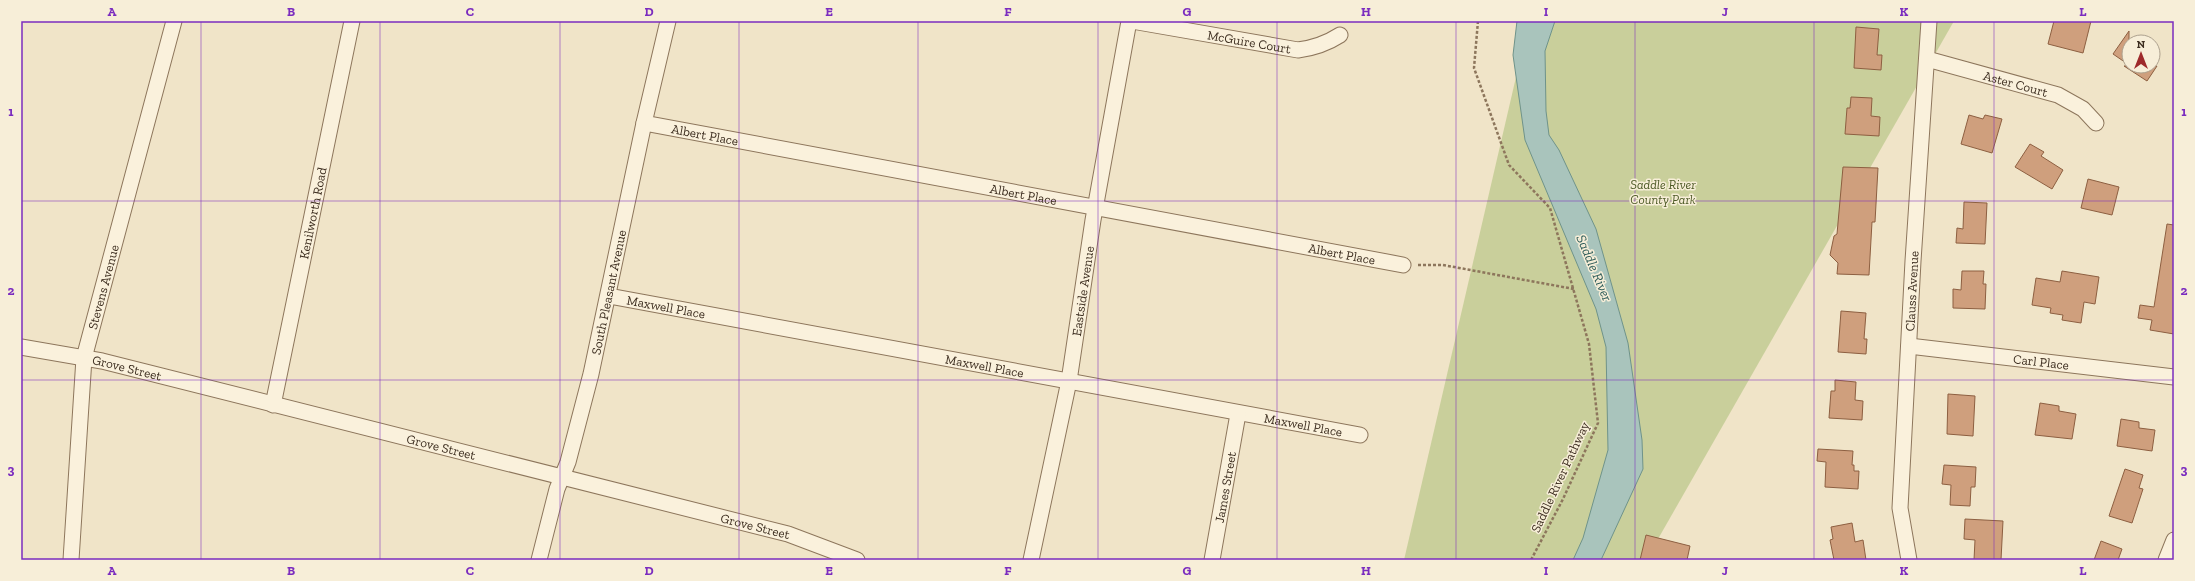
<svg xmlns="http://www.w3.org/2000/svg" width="2195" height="581" font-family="'Zilla Slab',serif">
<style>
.green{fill:#c9cf9b}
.water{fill:#a9c4bc;stroke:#6f938a}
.building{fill:#cf9f7d;stroke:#8d5f41}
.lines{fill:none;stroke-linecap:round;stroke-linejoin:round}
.minor-casing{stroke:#8d765c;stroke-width:17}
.path{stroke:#8d765c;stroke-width:2.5;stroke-dasharray:3 2;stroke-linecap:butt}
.minor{stroke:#faf1dc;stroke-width:15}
.grid{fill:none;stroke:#7b2cbf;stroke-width:1;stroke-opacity:0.55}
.labels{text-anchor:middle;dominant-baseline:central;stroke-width:3;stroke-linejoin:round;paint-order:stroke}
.street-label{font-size:13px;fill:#3d2e20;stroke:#f7eed8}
.park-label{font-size:13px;font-style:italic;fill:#4d5a26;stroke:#f7eed8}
.water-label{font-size:14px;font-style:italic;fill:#2f5d5a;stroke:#f7eed8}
.neatline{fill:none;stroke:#7b2cbf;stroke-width:1.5}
.grid-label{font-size:13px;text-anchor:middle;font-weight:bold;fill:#7b2cbf}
</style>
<rect width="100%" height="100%" fill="#f0e4c8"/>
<!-- green -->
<path class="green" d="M1529 21H1954L1646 560H1404Z"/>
<!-- water -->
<path class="water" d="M1517 21H1555L1545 51 1546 111 1549 135 1559 150 1596 229 1628 343 1642 440 1643 469 1601 560H1573L1583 538 1608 450 1606 347 1596 309 1525 140 1513 55Z"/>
<!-- building -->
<path class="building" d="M2054 21H2091L2083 53 2048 44Z
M1856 27 1879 29 1877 55H1882L1881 70 1854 68Z
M2129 31V65L2113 54Z
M2124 66H2157L2147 81Z
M1851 97 1872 98 1871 116 1880 117 1879 136 1845 134 1847 108H1850Z
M1969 115 1983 119 1985 115 2002 119 1992 153 1961 144Z
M2030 144 2044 152 2041 156 2063 170 2052 189 2015 167Z
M1843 167 1878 168 1875 222H1872L1869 275 1837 274 1838 263 1830 255 1834 236 1837 234Z
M2088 179 2119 187 2112 215 2081 208Z
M1964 202 1987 203 1985 244 1956 243 1957 228 1963 229Z
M2167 224 2174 225V334L2150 330 2152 320 2138 318 2140 305 2154 307Z
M1962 271H1984L1983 284H1986L1985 309 1953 308V289L1961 290Z
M2062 271 2099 277 2095 304 2084 302 2081 323 2062 320 2063 315 2050 313 2051 308 2032 305 2036 278 2060 282Z
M1841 311 1866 313 1864 339H1867L1866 354 1838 352Z
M1835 380 1856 382 1855 400 1863 401 1862 420 1829 418 1831 391H1835Z
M1948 394 1975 396 1973 436 1947 434Z
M2040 403 2059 406V411L2076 414 2072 439 2035 435Z
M2121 419 2139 422V428L2155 430 2152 451 2117 446Z
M1818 449 1853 451 1852 465H1854V471H1859L1858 489 1825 487 1826 462 1817 461Z
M1944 465 1976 467 1975 487H1971L1970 506 1950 505 1951 485 1942 484Z
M2125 469 2143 475 2139 488 2143 489 2132 523 2109 516Z
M1965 519 2003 521 2001 560H1974L1975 540 1964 539Z
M1852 523 1855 542 1863 540 1866 560H1834L1830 540 1833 539 1831 527Z
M1646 535 1690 546 1687 560H1640Z
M2101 541 2122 549 2118 560H2094Z"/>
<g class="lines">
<defs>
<g id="minor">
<path id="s1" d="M1132 21 1298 50C1314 48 1326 44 1340 35"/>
<path id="s2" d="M1927 59 2058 95 2083 109 2096 123"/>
<path id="s3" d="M644 123 1403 265"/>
<path id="s4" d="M609 296 1360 435"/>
<path id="s5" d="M1909 346 2174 377"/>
<path id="s6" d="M21 347 102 361 788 534 857 560"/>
<path id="s7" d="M273 405 352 21"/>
<path id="s8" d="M71 560 84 358 174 21"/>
<path id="s9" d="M539 560 557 489 568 462 591 374 644 123 668 21"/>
<path id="s10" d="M1031 560 1069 381 1093 220 1129 21"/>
<path id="s11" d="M1212 560 1238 414"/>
<path id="s12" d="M1909 560 1900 508 1913 261 1929 21"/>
<path d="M2166 560 2174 540"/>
</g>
</defs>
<!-- minor casing -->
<use href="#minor" class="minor-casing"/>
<!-- path -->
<path class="path" d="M1478 21 1474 68 1509 165 1550 208 1589 344 1598 423 1563 499 1531 560
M1418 265H1443L1574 289"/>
<!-- minor -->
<use href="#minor" class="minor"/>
</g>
<!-- grid -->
<path class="grid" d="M201 21V560M380 21V560M560 21V560M739 21V560M918 21V560M1098 21V560M1277 21V560M1456 21V560M1635 21V560M1814 21V560M1994 21V560M21 201H2174M21 380H2174"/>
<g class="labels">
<!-- street labels -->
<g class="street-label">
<text stroke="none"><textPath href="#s1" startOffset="119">McGuire Court</textPath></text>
<text stroke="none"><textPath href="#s2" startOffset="92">Aster Court</textPath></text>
<text stroke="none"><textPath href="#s3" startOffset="62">Albert Place</textPath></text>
<text stroke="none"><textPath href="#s3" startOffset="386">Albert Place</textPath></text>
<text stroke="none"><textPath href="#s7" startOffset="196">Kenilworth Road</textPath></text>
<text stroke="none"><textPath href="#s3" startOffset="710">Albert Place</textPath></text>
<text stroke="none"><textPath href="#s8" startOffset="276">Stevens Avenue</textPath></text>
<text stroke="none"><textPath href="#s10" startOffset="274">Eastside Avenue</textPath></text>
<text stroke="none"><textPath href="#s12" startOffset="270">Clauss Avenue</textPath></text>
<text stroke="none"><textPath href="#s9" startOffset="277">South Pleasant Avenue</textPath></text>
<text stroke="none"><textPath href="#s4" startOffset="58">Maxwell Place</textPath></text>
<text stroke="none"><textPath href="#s5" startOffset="133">Carl Place</textPath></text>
<text stroke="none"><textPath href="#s4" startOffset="382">Maxwell Place</textPath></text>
<text stroke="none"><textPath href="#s6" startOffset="108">Grove Street</textPath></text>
<text stroke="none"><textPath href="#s4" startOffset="706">Maxwell Place</textPath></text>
<text stroke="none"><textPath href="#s6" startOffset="432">Grove Street</textPath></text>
<text transform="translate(1560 477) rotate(-65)">Saddle River Pathway</text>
<text stroke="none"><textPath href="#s11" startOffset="74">James Street</textPath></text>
<text stroke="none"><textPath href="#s6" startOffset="756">Grove Street</textPath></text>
</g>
<!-- park labels -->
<g class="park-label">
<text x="1663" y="184">Saddle River<tspan x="1663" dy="15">County Park</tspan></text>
</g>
<!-- water labels -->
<g class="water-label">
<text transform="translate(1594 268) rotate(67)">Saddle River</text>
</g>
</g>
<!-- border -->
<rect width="2195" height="581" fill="none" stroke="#f7eed8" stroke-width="44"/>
<!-- north arrow -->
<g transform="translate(2141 54)"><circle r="19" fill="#f7eed8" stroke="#ada18e"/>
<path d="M0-3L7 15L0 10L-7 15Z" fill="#9e2a2b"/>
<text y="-6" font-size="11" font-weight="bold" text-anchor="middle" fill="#3d2e20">N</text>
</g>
<rect x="22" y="22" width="2151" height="537" class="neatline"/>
<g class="grid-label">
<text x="112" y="16">A</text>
<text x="291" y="16">B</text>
<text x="470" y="16">C</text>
<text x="649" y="16">D</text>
<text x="829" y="16">E</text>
<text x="1008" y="16">F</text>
<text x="1187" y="16">G</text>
<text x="1366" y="16">H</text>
<text x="1546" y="16">I</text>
<text x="1725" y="16">J</text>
<text x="1904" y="16">K</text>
<text x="2083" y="16">L</text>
<text x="11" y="116">1</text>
<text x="2184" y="116">1</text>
<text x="11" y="295">2</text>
<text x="2184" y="295">2</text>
<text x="11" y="474">3</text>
<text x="2184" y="474">3</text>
<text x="112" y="575">A</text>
<text x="291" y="575">B</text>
<text x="470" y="575">C</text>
<text x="649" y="575">D</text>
<text x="829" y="575">E</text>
<text x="1008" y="575">F</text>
<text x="1187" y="575">G</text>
<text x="1366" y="575">H</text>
<text x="1546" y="575">I</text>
<text x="1725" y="575">J</text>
<text x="1904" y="575">K</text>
<text x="2083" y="575">L</text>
</g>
</svg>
